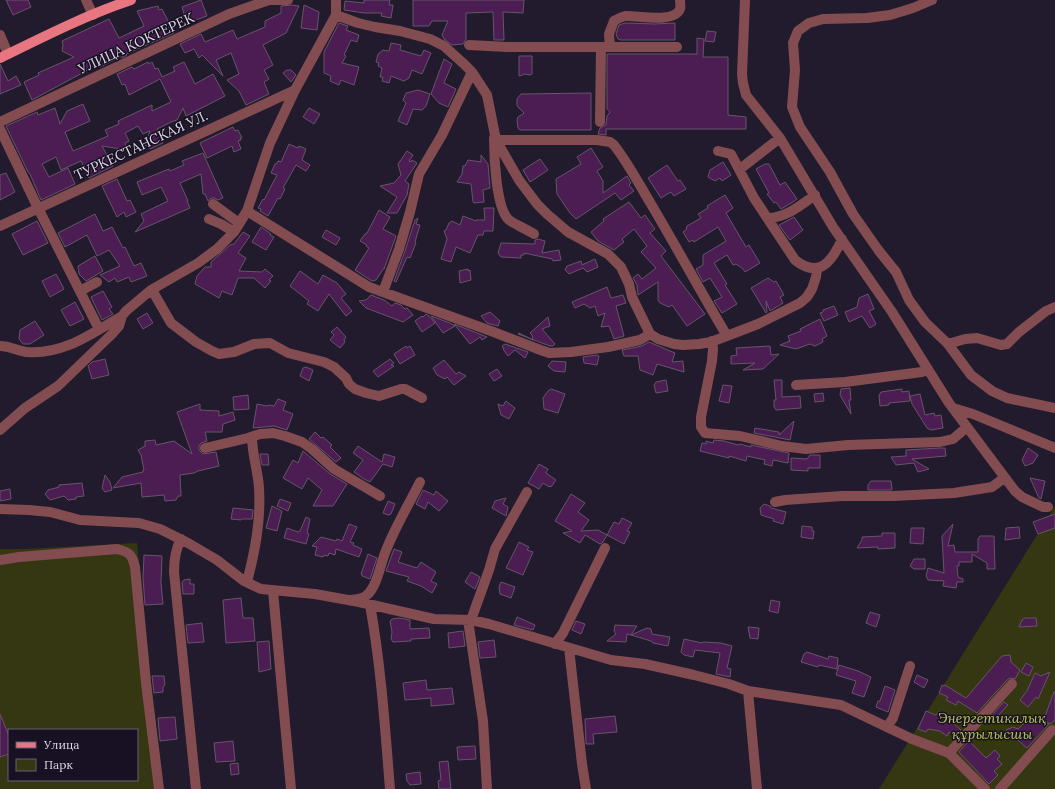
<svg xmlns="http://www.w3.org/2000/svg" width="1055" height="789" font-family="Lora,serif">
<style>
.green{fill:#343711;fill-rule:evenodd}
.building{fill:#4c1d52;stroke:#665568}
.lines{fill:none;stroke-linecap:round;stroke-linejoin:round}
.minor{stroke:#834c50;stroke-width:10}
.major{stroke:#e77681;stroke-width:10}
.labels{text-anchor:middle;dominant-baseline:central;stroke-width:3;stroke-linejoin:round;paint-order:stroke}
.street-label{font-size:14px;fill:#ddd9e6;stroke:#181123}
.park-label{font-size:14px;font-style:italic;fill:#bdc85b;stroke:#181123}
</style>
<rect width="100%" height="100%" fill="#211b2d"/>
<!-- green -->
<path class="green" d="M1055 506V789H879Z
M137 543 162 789H0V549H25ZM9 730H137V780H9Z"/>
<!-- building -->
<path class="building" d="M6 0H28L31 7 13 15Z
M201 0 207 16 187 23 182 7Z
M364 0H390L389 5H393L391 18 381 16 382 13H364L344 10 345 1 364 3Z
M413 0H524L523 13 503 12 504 40H494L493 12 466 13V39L463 44 452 45 444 39 442 35 448 21H432L429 26H413Z
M292 5 299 6 286 33 263 45 273 65 264 70 269 79 264 82 269 94 246 105 239 91 227 80 239 74 231 53 216 60 223 76 202 55 199 58 194 49 185 53 180 44 201 34 205 42 233 30 237 39 265 27V21L281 13V6Z
M304 5 319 12 317 30 301 28Z
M158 6 159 10 162 9 174 33 126 54 127 55 122 58V56L100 67 97 65 32 100 24 82 39 75 38 73 74 57 62 51 63 45 62 41 109 19 119 38 144 26 137 11Z
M339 23 348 26 346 30 359 35 357 42 351 40 344 55 346 56 342 63 359 67 354 85 341 80 339 85 330 81 331 76 324 73V52Z
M625 23 655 24 675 23V40H621L618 39 616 34 619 25Z
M707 31 716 32 714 42 705 41Z
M697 38 704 39 703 57H728V115L746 117V129H606V135L598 134 600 128 606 125 607 116 610 112 607 109V54H697Z
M391 43 401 45 400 50 421 56 424 50 431 53 422 74 412 70 409 78 404 81 391 76 389 83 382 81 383 77H380L382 68 378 66 379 63 376 62 378 54 383 50 389 51Z
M519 56H532V74L529 75 525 74 519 76Z
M444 59 452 64 444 83 456 89 448 107 439 103 431 94Z
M148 62 149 64 152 62 155 69 158 68 162 77 175 71 173 67 184 62 195 84 213 74 225 96 186 116 183 108 177 120 171 122 157 129 163 143 150 149 145 145 150 131 143 134 138 126 125 133 129 141 125 143 126 147 121 149 102 146 113 166 89 178 81 161 61 170 56 157 42 164 49 177 68 168 75 184 41 200 30 174 28 172 6 126 37 112 38 115 55 108 60 124 67 111 83 104 90 121 65 132 73 151 108 136 105 130 119 124 118 121 152 105V111L171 102 160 79 129 95 125 84 122 85 117 74 132 67 134 69Z
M0 64 8 81 16 76 21 85 0 94Z
M287 70H291L296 75 291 82 283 73Z
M418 90 430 94 426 106 422 110 413 109 407 125 398 121 406 103 403 100 406 93Z
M591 93V130H520L518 128 517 120 518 117 524 113 518 107 517 105V99L521 94Z
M309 108 320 114 314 124 303 117Z
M233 127 235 131 238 130 242 138H240L241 140 238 141 241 149 234 152 232 146 207 158 200 143Z
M289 144 298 148 299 146 306 149 302 160 310 165 306 171 296 165 283 188 285 189 280 199 278 198 268 216 260 211 261 209 258 208 263 199 264 200 277 175 271 173 275 164H276L278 161 281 162Z
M591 148 603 167 597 171 603 181V193L627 176 631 183 629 185 634 191 621 200 615 193 576 219 570 213 557 194 556 179 581 164 577 157Z
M407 151 413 155 409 161 411 162 412 160 417 163 405 181 409 184 407 195 397 213H387L397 197 380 186 394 183 401 175 398 164Z
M203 153 223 198 218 200 214 198H211L208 201 205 194H203L201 174 180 183 188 201H187L190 208 135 232 144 221 141 214 168 201 161 187 142 195 137 182 169 169 170 171 184 165 182 161Z
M481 155 488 164 490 188 483 190 484 202 474 203 473 202 471 184 457 182 462 174 463 166H465L468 160 481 162Z
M540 159 548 170 530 182 523 170Z
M723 162 731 175 722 181 720 178 715 181 708 177 710 170Z
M765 164H769L780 185 785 182 797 199 793 202 781 209 776 202 774 203 767 194 769 193 756 169Z
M667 165 678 181 680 180 686 189 674 196 671 192 661 198 648 178Z
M6 173 15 192 0 200V175Z
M117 179 127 201 130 200 136 212 126 217 124 212 117 217 102 186Z
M725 195 733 208 726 213 746 247 749 245 760 263 745 272 742 268 736 264 733 265 727 255 714 263 727 284 725 285 737 304 722 313 714 301 722 297 710 278 703 282 696 269 703 265V255L726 241 718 227 694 242 693 240 689 242 683 232 686 230 687 226 701 218 698 214 708 208 707 206Z
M629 202 641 218 645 215 655 229 650 233 666 251 661 256 705 314 687 326 672 305 669 307 660 303 658 300V282L638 295 637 285 633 278 638 274 642 279 656 268 641 252 647 246 634 229 622 239 624 242 614 250 598 241 591 232 604 221 603 219Z
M484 208H494L493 231H484L483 235H478L470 253 456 247 451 262 441 259 447 239 444 231 446 230 449 223 452 221 460 225 463 216 476 221V220H485Z
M379 210 390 217 383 229 396 236 384 269V268L376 280 372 281 355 270 369 248 366 246 367 245 360 241 365 234 367 233Z
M95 214 103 231 112 227 123 248 125 247 134 266 141 263 147 276 131 282 129 277 117 282 115 278 109 282 100 275 120 266 109 250 97 256 87 235 65 247 58 233Z
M794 217 803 230 790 240 779 225Z
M418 218 416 224 420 225 415 242 416 243 410 258 407 257 396 282 394 281 405 251 415 220Z
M37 221 48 243 23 255 12 234Z
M261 227 271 234 270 235 274 237 266 250 252 242Z
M326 230 340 238 336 245 322 237Z
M243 232 250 236 238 253 246 258 239 271 262 272 265 269 273 276 269 280 271 281 265 288 254 278H238L232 295 222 291 219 298 195 284 197 276 205 267H211V262L230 245 234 244Z
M538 239 545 241 542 253 559 250 561 260 553 261 552 259 524 253V255H521V258L501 257 498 253 501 243 535 244V240Z
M95 256 103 271 86 281 79 274 78 266Z
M595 259 598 267 587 272 583 268 569 274 565 270 567 266 581 261 582 265Z
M468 269V271L470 270 471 280 460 283 459 271Z
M300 271 318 284 323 275 337 283 346 294 341 298 352 311 346 316 329 294 318 311 307 304 309 301 290 286Z
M56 274 64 289 50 297 42 281Z
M768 278 774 282 776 281 784 295 780 297 783 303 770 311 766 301 767 312 766 313 751 288Z
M607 287 611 298 623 295 626 303 616 306 624 336 614 339 609 326 601 327 605 313 598 316 595 306 590 308 584 304 575 308 572 302Z
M103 291 112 307 109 309 113 314 102 320 91 297Z
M868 294 874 309 869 311 876 324 870 328 862 316 849 322 845 312 857 307 859 298Z
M371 295 384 300 392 306 395 303 401 305 405 309 407 308 413 315 403 322 366 308 359 301 366 300Z
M75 302 84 319 70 326 61 310Z
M834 306 838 315 824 321 820 313 823 312V310Z
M490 312 500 321 498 326 487 323 481 316Z
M147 313 153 323 143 329 137 319Z
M426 314 429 316 435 323 422 332 415 321 422 316 423 317Z
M431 316 450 323 455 326 443 333Z
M548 317 550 326 542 329 555 344 553 346H550L518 334 519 333 533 340 532 335 530 333Z
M820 319 827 336 822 339 823 342 815 346 810 344 796 349 780 345 790 341 788 336 801 331 800 329Z
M35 321 44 335 30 344H23L19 339 20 330Z
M454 324 487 337 482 340 480 337 470 344Z
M337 327 346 337 344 340 345 342 340 348 330 340 334 335 331 332Z
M649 342 675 353 672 362 683 361 684 372 657 364 653 375 640 370 638 356H624L622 350 642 346Z
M505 344 528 352 525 358 515 350 508 356 503 349H504L502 346Z
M406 346 407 348 410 346 415 355 400 364 394 354Z
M770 346 771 355 779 354 763 369 743 370 755 363 731 364V356L737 355 736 348Z
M596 355 599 356 597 365 584 363 583 357Z
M105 359 109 375 92 379 88 366 92 362Z
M390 359 394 363 391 365 394 366 378 377 373 371Z
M444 360 456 374 459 372 466 376 454 385 447 377 445 379 437 375 433 368Z
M552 361 566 362 565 372 554 371 548 366Z
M306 367 313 370 309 381 300 376 303 368Z
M497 369 502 376 494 381 489 374Z
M666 380 668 391 656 393 654 385 656 382Z
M774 380H782V397L800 396 801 408 776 410 774 407V400H776Z
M723 385 732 386 729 403 719 401Z
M850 388 851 400H849L851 414 840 395 841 389Z
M551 389 565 394 558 413 544 409 543 398 548 391Z
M902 389V392L909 391 910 401 889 403V405L880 406 879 395 881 392Z
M823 393 824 401 815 402 814 394Z
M920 394 925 415 934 413 935 416 941 415 943 428 931 430 927 428 912 404 910 396Z
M248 395 249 409 234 410 233 397Z
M278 399 286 402 283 410 293 414 287 430 274 426 253 428 257 404 267 406 269 405 274 406Z
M506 401 515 408 509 419 501 415 498 404 503 406Z
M200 404V410L219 411V416L233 412 235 420 223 424 222 432H205L207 441 201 443 199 446V450L203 454 216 452 219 466 198 471 194 473 180 475 181 496H178L176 500 165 501 164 495 142 497 141 483 113 488 122 477 143 472V470H144L141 455 138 450 145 446V441L155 440 156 445 174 441 192 454 177 412Z
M794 421 790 440 754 433 755 428 779 432V435Z
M315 432 321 438 323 437 332 445 330 447 341 458 336 462 309 439Z
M714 440 724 441 738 445 740 444 751 447V445L789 453 788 463 773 460 772 466 764 464 765 460 747 456 746 461 729 456V458L700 451 702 443 706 444V441L713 443Z
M358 446 382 462 384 454 395 457 392 467 383 464 370 482 364 479 354 472 363 460 353 453Z
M940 448H945L946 456 912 459 929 469 918 472 914 463 896 465 891 457 906 456V450Z
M1028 448 1038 455 1033 463 1025 466 1022 460Z
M303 451 330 474 347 484 333 506H313L322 490 308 478 302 489 283 478 293 460 298 463Z
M260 454H268L269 465H262Z
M810 455H820V468H808V471L791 470V458L807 459Z
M539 464 548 469 546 473 556 480 551 487 550 486 549 487 543 483 539 489 528 483Z
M105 475 110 482 112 490 105 492 102 488Z
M1030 478 1045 481 1041 499 1039 498Z
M871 481H891L892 490H868V485Z
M82 483 84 496 76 497V499L68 500 64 496 50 500 45 494 48 490 59 487V485Z
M10 489 11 499 0 501V491Z
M423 490 434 495 436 491 448 501 439 511 428 502 425 509 416 504Z
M571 494 585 503 578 512 589 520 581 531 598 530 607 535 603 542 600 544 585 535 580 543 563 533 572 531 555 521Z
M506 498 503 504 508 507 506 516 492 508 495 501Z
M280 499 291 503 288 511 277 506Z
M388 501 395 504 391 514 388 515 383 513Z
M764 504 770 506 771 508 786 512 783 524 773 521 774 519 761 515 760 508Z
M272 506 282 511 277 531 266 528Z
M233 508 253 510 252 519H242L241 520 231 519Z
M1055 514V528L1038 534 1033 522Z
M306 517 310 519 307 533 309 534 306 544 284 538 287 528 298 532 300 531Z
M622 518 632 523 627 531 630 532 624 544 607 535 614 522 619 524Z
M349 524 357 527 350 542 354 543 353 545 362 549 359 557 336 549 335 555 329 553 328 556 324 555 323 557 315 555 317 547 312 546 321 537 336 541 337 539 342 541Z
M953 524 948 546 954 545 955 552H978V539L980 536H994L995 569H987V563L972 554V562H959V566H957L958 577 963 579V582H957L956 588 943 586 944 581 928 580 926 576 928 568 944 573 942 536Z
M802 526 812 527V531H814L813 539 801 537Z
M1019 527 1020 538 1005 540 1006 528Z
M911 528H924L923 544 910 543Z
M882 533H895V548L878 549V547L857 548 862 540V537L882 536Z
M519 542 529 547 527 550 533 552 523 575 506 568Z
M394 549 402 552 398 562 417 568 421 562 436 572 431 581 437 584 432 593 421 586 407 581 409 577 386 571Z
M368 554 377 558 370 579 362 576V574H361Z
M144 555 162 556 161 583 163 604 145 605 143 578Z
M914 559H925V569H914L910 566Z
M471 572 480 577 475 589 465 582Z
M190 579V584H194V594H183L182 582 184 580Z
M501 582 515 587 511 598 500 594 499 587Z
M241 598 243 618H253L255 641 226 643 223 600Z
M771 600 780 602 778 613 769 611Z
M870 612 880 615 876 627 866 623Z
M517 617 535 625 533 630 514 625Z
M399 618 410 620V629L429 628 430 638 411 639V641L393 642 391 639 392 632 390 621 392 619Z
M1025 618H1036L1037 626 1019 627 1022 620Z
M576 621 585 624 581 634 572 630Z
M202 623 204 642 188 643 186 625Z
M615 625 637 626 631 635 627 634 626 642 607 641 616 634 614 631Z
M748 627 759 628 758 639 750 638Z
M647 628 651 629 652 634 670 637 668 646 653 643 651 641 631 635Z
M463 631 465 646 449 648 448 633Z
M684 639 702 643 703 642 721 643 732 646 727 668 731 669 730 677 716 674 720 653 695 650 693 657 684 655 681 652Z
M494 640 496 657 480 658 478 642Z
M269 641 271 669 259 672 257 642Z
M807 652 828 659 829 656 838 658 837 669 819 665 818 667 801 662 804 654Z
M1010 655 1011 662 1020 670 1015 679 1010 678 1007 680 977 713 958 701 956 705 946 700 948 697 939 693 942 685 944 686 945 685 966 698 1002 656Z
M1026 663 1033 667 1029 676 1021 672Z
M839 665 858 671 871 677 864 697 852 693 856 681 836 675Z
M1050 672 1038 699 1036 697 1028 707 1020 700 1027 691 1035 673 1041 676Z
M917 675 928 680 924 688 914 682Z
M152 676H164L165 685 163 687V692L154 693Z
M426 680 427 690 452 688 454 704 431 706V698L405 700 403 683Z
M885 686 895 690 888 712 876 707 878 701H880Z
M1054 692H1055V720L1050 724 1044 719Z
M1004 702 1008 705 994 720 990 717Z
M926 711 936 715 939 711 961 730 955 737 949 732 947 736 940 731 928 729 926 732 918 729Z
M0 714 9 736V754L0 757Z
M615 716 617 732 593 734 594 744H586L585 719Z
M175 717 177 739 160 741 158 718Z
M1025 722 1049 724 1027 748 1006 730 1013 727 1018 729Z
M233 741 235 761 216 762 214 743Z
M967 743H971L986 758 995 750 1000 756 997 759 1002 764 994 771 998 775 989 784 959 752Z
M475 746 476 759 458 760 457 747Z
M448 761 451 789H439L438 781 441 780 439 762Z
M238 763 239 774 231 775 230 764Z
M420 772 421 784 410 785 407 781 406 774Z"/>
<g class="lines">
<!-- minor -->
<path class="minor" d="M86 0 93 15
M745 0 742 74 743 83 746 95 780 138 833 227 892 312 949 403 1015 491 1022 497 1043 507H1048
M932 0 913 8 890 15 867 18 823 19 809 23 798 31 793 43 795 70 792 107 800 127 830 172 853 214 879 251 896 272 909 300 925 322 948 344 971 375 992 391 1007 398 1055 408
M336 15 358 23 375 27 400 31 430 39 444 46 464 64 472 72 487 95 496 140 519 180 537 204 547 214 568 232 608 254 621 267 629 284 632 297 650 334 658 339 674 344 683 345 699 344 711 342 758 324 800 303 807 297 812 289 816 277 817 269
M0 35 8 54
M469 45 507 47H677
M610 47 609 34 614 21C617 19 621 17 625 16 637 15 674 24 680 9 681 7 680 3 680 0
M0 122 229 14 269 0H288
M600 122 601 47
M0 129 38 208 99 329
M494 138C494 156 496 209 509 220 516 225 526 229 534 234
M496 140H597L610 142 614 145C628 163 639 184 651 204 677 248 701 292 727 336
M718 151 731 154 754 198 795 260C819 279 832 262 842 239
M740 169 780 138
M213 204 239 223
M247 211 369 287 491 331 538 349 549 353 571 352 608 347 640 340 650 334
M768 218C786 218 801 205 815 195
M209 219 221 224 234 232
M0 226 295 90
M152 290 171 323 196 342 212 351 219 354 226 353 234 352 254 344 270 343 288 353 324 362 334 367 346 378 349 384 355 389 366 393 379 396 401 389H405L422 398
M80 291 97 282
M383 292 399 249 410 212 419 174 442 135 472 72
M712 341 713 349 712 361 701 417V427L705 433 740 436 782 446 806 449 848 445 940 442 953 439 967 427
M948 344 965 339 977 338 1001 345 1007 344 1019 332 1046 311 1055 307
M0 346C10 346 18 351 27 352 64 355 92 333 122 316L126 311 151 290 198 263 217 249 234 232 247 211 270 143 295 90 336 15V0
M796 385 845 382 922 372 928 369
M953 408 973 414 1055 448
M0 430 25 408 58 386 112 334 119 326 122 316
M205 448 248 438 260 434 273 433 285 436 302 442 312 449 334 469 380 496
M775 502 785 500 842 496H893L954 493 992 487 1004 478
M0 509 29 510 50 512 80 520 139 523 160 529 188 543 217 560 244 581 261 589 315 594 359 602 434 619 471 620 489 624 611 660 645 664 694 675 729 684 748 691 841 705 912 739 949 753 985 789
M181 539C175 550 174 560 174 572L196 789
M0 560 19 557 117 549C129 552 132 554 135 567L146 683 159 789
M247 582C255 551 261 521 259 488 258 471 252 454 252 437
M273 591 291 789
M352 600C357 599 363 599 367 595 377 586 380 566 385 553 394 529 408 506 420 482
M370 605C381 665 385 728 390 789
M468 620 483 721 487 789
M471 620 489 570 495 549 527 492
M555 644 563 633 605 548
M569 648 582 764 586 789
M748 691 757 789
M887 727 893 718 910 666
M949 753 1012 684
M1000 789 1052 730"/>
<!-- major -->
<path class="major" d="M0 58C43 37 86 15 131 0"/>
</g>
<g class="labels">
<!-- street labels -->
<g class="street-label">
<text transform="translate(136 43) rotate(-25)">УЛИЦА КОКТЕРЕК</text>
<text transform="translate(141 145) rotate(-25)">ТУРКЕСТАНСКАЯ УЛ.</text>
</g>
<!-- park labels -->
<g class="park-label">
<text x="992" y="718">Энергетикалық<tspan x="992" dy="16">құрылысшы</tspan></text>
</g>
</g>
<!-- legend -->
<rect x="8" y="729" width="130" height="52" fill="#181123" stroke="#676171"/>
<rect x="16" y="742" width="20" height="6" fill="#e77681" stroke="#676171"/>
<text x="44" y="749" font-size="12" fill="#ddd9e6">Улица</text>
<rect x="16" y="759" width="20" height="12" fill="#343711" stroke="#676171"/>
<text x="44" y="769" font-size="12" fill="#ddd9e6">Парк</text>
</svg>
